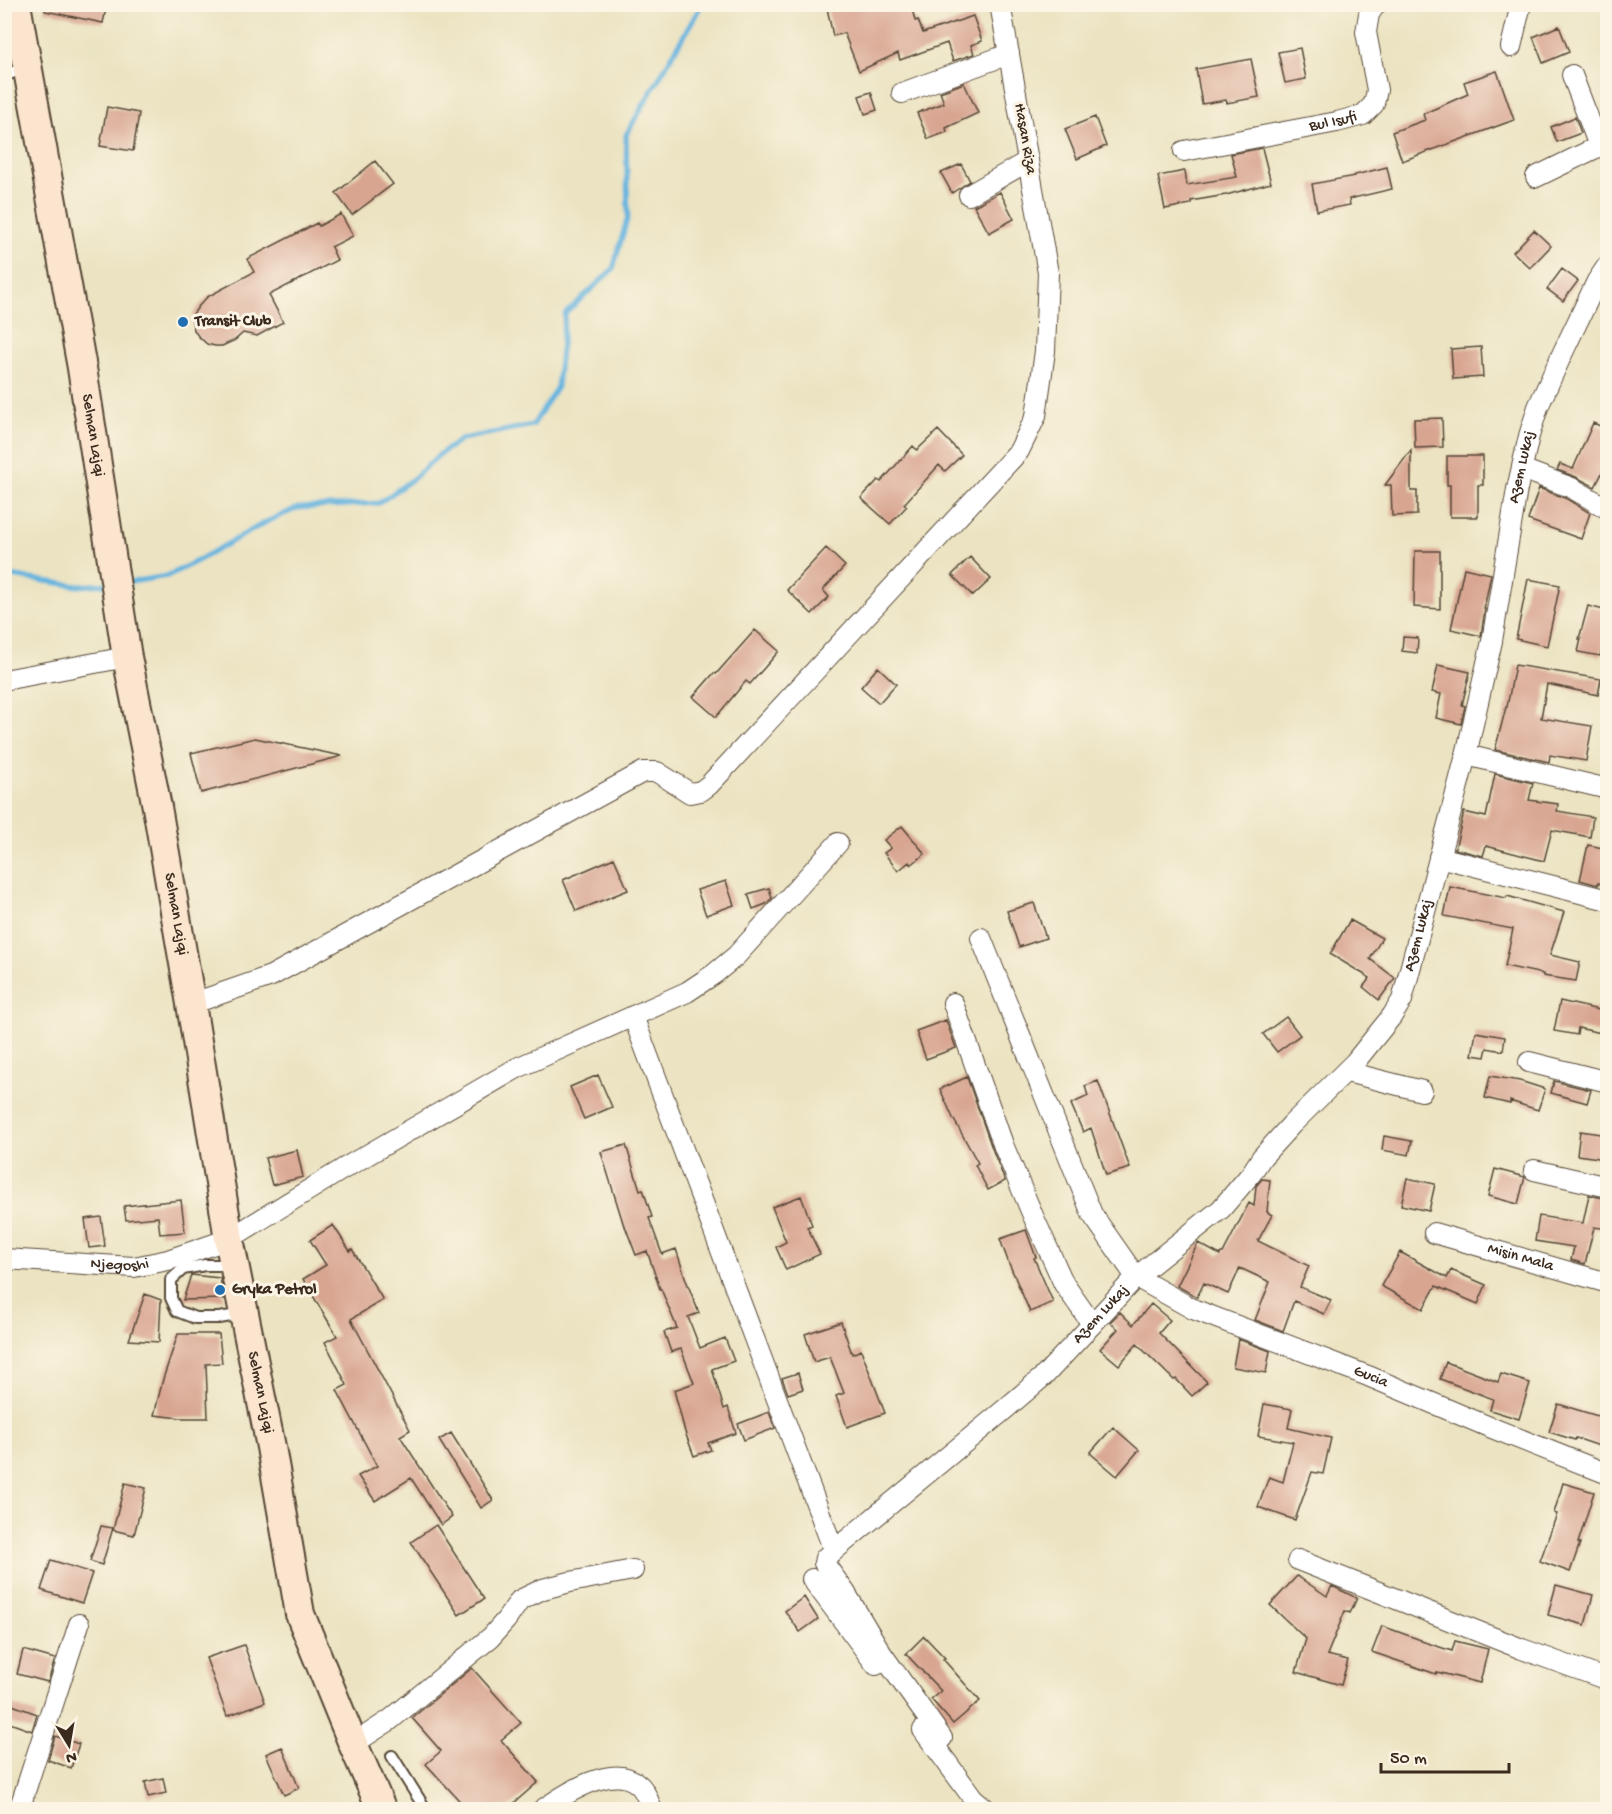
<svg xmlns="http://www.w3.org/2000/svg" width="1612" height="1814" font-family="'Gochi Hand',sans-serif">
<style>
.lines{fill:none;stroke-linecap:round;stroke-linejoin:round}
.stream{stroke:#65b4df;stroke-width:5}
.building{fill:#d8a591}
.lane-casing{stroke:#554636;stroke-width:14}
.street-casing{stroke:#554636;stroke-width:22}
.secondary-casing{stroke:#554636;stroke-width:32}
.lane{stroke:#fff;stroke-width:10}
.street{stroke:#fff;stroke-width:20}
.secondary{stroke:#fbe5cf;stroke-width:28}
.poi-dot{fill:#1f6fb2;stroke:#fcf5e5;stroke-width:2}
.labels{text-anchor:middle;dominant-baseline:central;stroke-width:6;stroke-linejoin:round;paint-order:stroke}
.street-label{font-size:16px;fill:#3b2a1e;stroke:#fcf5e5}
.poi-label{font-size:16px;font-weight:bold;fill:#3b2a1e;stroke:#fcf5e5;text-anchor:start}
</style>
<rect width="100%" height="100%" fill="#fcf5e5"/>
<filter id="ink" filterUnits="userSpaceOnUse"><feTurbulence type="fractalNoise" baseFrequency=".0167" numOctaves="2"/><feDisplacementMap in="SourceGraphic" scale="12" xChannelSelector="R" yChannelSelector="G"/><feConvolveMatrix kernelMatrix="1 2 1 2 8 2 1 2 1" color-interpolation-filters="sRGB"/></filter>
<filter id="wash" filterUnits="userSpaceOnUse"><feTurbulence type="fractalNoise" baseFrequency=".008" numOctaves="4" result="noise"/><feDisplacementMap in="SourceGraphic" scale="24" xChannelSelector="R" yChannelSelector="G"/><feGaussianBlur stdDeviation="1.35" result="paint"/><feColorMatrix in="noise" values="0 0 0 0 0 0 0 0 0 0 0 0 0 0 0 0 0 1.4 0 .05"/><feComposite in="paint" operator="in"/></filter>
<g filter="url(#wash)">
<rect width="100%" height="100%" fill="#ebe3c1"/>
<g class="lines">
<!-- stream -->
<path class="stream" d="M4 575 78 586 107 584
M125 583 167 576 197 561 268 521 298 508 379 503 414 478 440 454 462 439 533 425 557 387 565 314 613 269 628 216 626 135 702 4"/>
</g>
<g id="blocks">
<!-- building -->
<path class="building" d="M45 4H107L103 23 45 11Z
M840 4H911L915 21 918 20 923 33 973 16 982 41 971 45 974 54 953 61 947 43 900 60 898 53 859 71 844 33 833 36 827 8Z
M1559 26 1569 52 1543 63 1533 37Z
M1300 48 1306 79 1285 83 1278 52Z
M1251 59 1259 97 1227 103 1226 100 1202 104 1196 69Z
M1497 71 1514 120 1402 161 1392 132 1425 120 1423 114 1468 94 1464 82Z
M964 83 978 113 946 128 947 132 928 139 917 113 944 103 940 92Z
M871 92 877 110 865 114 859 96Z
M107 107 139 113 133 151 100 146Z
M1095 117 1106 146 1077 159 1065 129Z
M1575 117 1581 133 1557 142 1551 127Z
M1262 148 1271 183 1226 195 1191 201V204L1165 209 1158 176 1185 171 1187 185 1237 177 1231 154Z
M375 161 393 184 352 215 336 193Z
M961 164 970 181 952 193 941 173Z
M1387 167 1392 189 1349 199 1350 205 1317 211 1312 184 1355 176V175Z
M1000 192 1014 219 989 233 974 206Z
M341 214 353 236 331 247 337 260 269 295 283 322 257 336 243 333 235 340 222 346H215L207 344 198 336 194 330 192 321 193 314 198 307 207 297 254 272 247 259 317 223 319 226Z
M1534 230 1551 246 1530 268 1513 252Z
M1562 269 1578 281 1563 301 1547 289Z
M1481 347 1483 377 1453 379 1451 349Z
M1442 418 1443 447 1415 448 1414 419Z
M1593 423 1608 429V461L1595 487 1576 477 1557 470 1560 464 1573 469Z
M938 430 962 455 945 471 939 465 904 504 907 506 890 524 861 498 878 480 881 482 913 446 917 450Z
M1411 450V491H1417V515L1392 516 1391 485H1385Z
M1447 456H1483V485H1478V517H1450V485H1447Z
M1539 488 1567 499 1590 513 1581 539 1528 520Z
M826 548 845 566 823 590 829 597 812 614 787 590Z
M1415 551H1440V609L1414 607Z
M970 557 991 579 973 596 952 575Z
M1464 568 1491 574 1484 609H1485L1481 636 1451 629Z
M1528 579 1560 585 1547 646 1516 639Z
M1588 606 1608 611V629L1600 656 1578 652 1581 639H1579Z
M755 630 779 651 750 684 746 681 716 717 693 697 714 673 716 674Z
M1403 637 1418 638 1417 653 1402 651Z
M1438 665 1470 672 1462 705 1465 706 1461 724 1436 718 1441 694 1432 692Z
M1515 665 1601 679 1598 695 1547 684 1541 718 1592 726 1586 761 1550 755 1549 762 1495 750 1506 707H1507Z
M878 667 896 684 879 703 861 687Z
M255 738 342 756 201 793 191 753Z
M1495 774 1533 783 1529 800 1558 804 1557 811 1593 817 1590 837 1552 830 1544 861 1486 846 1483 856 1455 849 1464 812 1486 817Z
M902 826 925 854 911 865 909 862 898 871 884 853 891 848 884 840Z
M1588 845 1608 849V885L1598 883V885L1580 880Z
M614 858 628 890 576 911 563 880Z
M726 881 734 905 706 915 697 890Z
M1450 887 1506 898 1507 896 1564 912 1550 955 1580 962 1576 981 1543 976V974L1505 966 1513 929 1444 916Z
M769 888 772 898 766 904 753 909 748 894Z
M1034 903 1046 938 1019 947 1007 911Z
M1350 920 1382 938 1370 959 1395 978 1379 1000 1363 987 1370 978 1330 954Z
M1560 1001 1608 1012 1606 1034 1578 1028 1577 1035 1554 1031Z
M1286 1017 1300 1035 1277 1052 1263 1034Z
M946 1020 956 1048 926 1059 916 1031Z
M1476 1032 1505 1037 1503 1051 1487 1048 1485 1057 1472 1055Z
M598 1075 612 1107 584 1119 570 1087Z
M1490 1076 1520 1081 1545 1089 1538 1110 1510 1101V1104L1485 1098Z
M967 1077 993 1151 1005 1181 988 1190 975 1165 978 1163 953 1118 940 1089Z
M1098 1081 1130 1168 1106 1175 1091 1128 1083 1132 1071 1104 1088 1096 1085 1086Z
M1554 1081 1591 1090 1587 1103 1551 1093Z
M1580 1131 1608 1135 1606 1159 1577 1155Z
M1384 1136 1412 1141 1409 1155 1382 1150Z
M626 1145 640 1190 643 1189 652 1217 649 1218 662 1254 676 1249 686 1280 699 1313 688 1317 700 1348 725 1338 734 1361 712 1369 724 1409 728 1407 736 1433 708 1443 711 1450 694 1456 685 1432 674 1390 694 1383 681 1349 671 1352 664 1332 677 1328 661 1289H660L647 1251 636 1255 625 1226H624L601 1152Z
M297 1150 303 1177 272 1185 265 1158Z
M1495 1169 1525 1177 1518 1204 1488 1196Z
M1407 1178 1435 1184 1429 1211 1401 1205Z
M1262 1179 1270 1180 1267 1212 1272 1215 1258 1241 1309 1266 1300 1287 1331 1300 1324 1314 1294 1301 1283 1331 1255 1320 1270 1282 1240 1268 1228 1294 1204 1283 1197 1297 1177 1286 1198 1243 1220 1255 1221 1253H1223L1249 1203 1254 1206 1256 1186Z
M1589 1195 1608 1199V1229L1594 1227 1585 1264 1571 1260 1574 1247 1535 1241 1539 1216 1583 1223Z
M801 1196 812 1225 807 1227 820 1254 786 1270 776 1247 786 1242 772 1207Z
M181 1200 185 1232 160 1234 158 1217 126 1220 124 1206Z
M101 1217 105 1246 89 1248 85 1219Z
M333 1225 350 1251 352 1249 383 1300 351 1319 410 1430 400 1436 452 1517 441 1525 411 1478 375 1501 358 1476 377 1466 337 1390 347 1385 325 1342 337 1336 303 1279 326 1265 310 1240Z
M1026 1230 1036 1257 1034 1258 1053 1302 1030 1312 1008 1261 1000 1239Z
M1400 1252 1447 1278 1451 1270 1486 1285 1478 1304 1436 1286 1423 1309 1381 1286Z
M191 1275 220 1278 224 1299 183 1300Z
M145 1294 161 1300 159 1342 129 1340Z
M1151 1304 1170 1320 1159 1333 1207 1382 1192 1396 1176 1379 1174 1380 1137 1344 1119 1365 1100 1349 1118 1329 1110 1322 1120 1312 1133 1325Z
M841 1322 852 1354 861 1350 885 1413 847 1427 836 1396 844 1393 830 1357 814 1362 805 1334Z
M178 1334H219L222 1363 206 1364 208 1418H181L154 1415 163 1379Z
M1238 1339 1270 1351 1266 1373 1233 1367Z
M1446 1362 1498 1382 1501 1374 1530 1383 1519 1419 1490 1410 1493 1399 1440 1379Z
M798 1373 803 1389 788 1394 782 1378Z
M1264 1404 1292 1409 1288 1428 1331 1438 1323 1474 1312 1472 1295 1520 1258 1507 1269 1477 1283 1482 1293 1442 1258 1436Z
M1558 1404 1608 1419V1449L1576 1438 1575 1440 1549 1432Z
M769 1412 775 1428 744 1440 738 1424Z
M1113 1427 1139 1450 1117 1476 1090 1453Z
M451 1433 493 1500 481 1508 439 1440Z
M125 1483 146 1488 134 1535 113 1530Z
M1563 1483 1594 1492 1578 1543H1580L1570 1572 1540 1561 1557 1514 1554 1513Z
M436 1525 484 1599 459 1615 411 1542Z
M101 1526 113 1528 102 1565 90 1561Z
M51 1560 92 1573 82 1603 41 1590Z
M1297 1576 1327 1596 1332 1586 1357 1598 1350 1613 1345 1611 1327 1655 1348 1660 1341 1685 1296 1672 1306 1639 1270 1605Z
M1556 1585 1593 1595 1585 1625 1548 1615Z
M804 1597 818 1619 800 1632 785 1611Z
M1382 1626 1421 1640V1641L1452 1651 1455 1641 1488 1649 1480 1683 1437 1672 1436 1674 1372 1652Z
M924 1636 945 1658 943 1659 980 1701 953 1724 931 1699 941 1691 906 1654Z
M244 1645 265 1702 227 1716 206 1658Z
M23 1650 55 1659 48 1682 17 1674Z
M472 1668 521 1723 501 1740 538 1782 507 1809H467L426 1764 441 1751 412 1718Z
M4 1702 37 1714 32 1731 4 1721Z
M55 1736 79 1744 71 1768 48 1760Z
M282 1747 299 1788 284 1795 266 1754Z
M163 1778 166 1793 148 1797 145 1782Z"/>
</g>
</g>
<g filter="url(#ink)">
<use href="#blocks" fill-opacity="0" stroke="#554636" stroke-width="1.5"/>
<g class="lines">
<defs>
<path id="lane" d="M4 76 26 67
M233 1265H205L183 1269 171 1280V1298L177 1311 195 1318H219L244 1314
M392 1756 426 1810"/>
<g id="street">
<path d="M1511 47 1521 4"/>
<path d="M1572 75 1599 146"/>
<path d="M902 93 1009 54"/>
<path id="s1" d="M1184 151 1337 122 1363 115 1374 104 1377 90 1366 32 1369 14 1376 4"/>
<path d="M1536 177 1608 142"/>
<path d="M969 195 1028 161"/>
<path d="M1522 469 1572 488 1608 509"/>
<path d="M4 680 127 657"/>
<path d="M1466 755 1608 789"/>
<path d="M1439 857 1608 900"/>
<path id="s2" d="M981 938 1092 1214 1136 1277 1193 1309 1368 1376 1487 1426 1608 1474"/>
<path d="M953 1003 1004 1147 1034 1218 1064 1284 1092 1324"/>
<path d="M191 1004 271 976 643 772H657L690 793 701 791 709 785 1019 451 1036 416 1045 351 1048 273 1000 4"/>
<path d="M633 1016 834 1551"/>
<path d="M1529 1062 1608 1082"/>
<path d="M1347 1072 1422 1091"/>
<path d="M1534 1170 1608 1187"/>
<path id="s3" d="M1434 1233 1608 1283"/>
<path id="s4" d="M4 1259 134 1267 168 1260 229 1239 343 1169 517 1068 687 992 714 974 736 956 838 843"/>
<path d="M1298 1560 1522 1649 1608 1680"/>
<path d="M812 1579 876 1665"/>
<path d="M923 1730 973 1798 987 1810"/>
<path id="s5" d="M942 1738 882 1654 845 1592 824 1563 825 1558 1004 1410 1045 1375 1136 1277 1221 1209 1251 1174 1262 1157 1292 1124 1355 1062 1392 1016 1402 1000 1466 755 1492 641 1517 489 1529 436 1538 407 1564 350 1597 281 1608 265"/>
<path d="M353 1744 390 1720 491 1637 506 1620 520 1600 543 1589 570 1582 633 1570"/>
<path d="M19 1810 79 1624"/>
<path d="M542 1810C565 1794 614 1761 639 1785 645 1790 649 1802 652 1810"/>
</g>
<g id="secondary">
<path id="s6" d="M16 4 82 368 127 657 157 807 191 1004 229 1239 271 1447 300 1614 353 1744 382 1810"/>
</g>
</defs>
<!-- lane casing -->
<use href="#lane" class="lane-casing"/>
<!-- street casing -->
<use href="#street" class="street-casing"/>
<!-- secondary casing -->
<use href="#secondary" class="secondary-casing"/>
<!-- lane -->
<use href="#lane" class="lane"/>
<!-- street -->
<use href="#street" class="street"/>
<!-- secondary -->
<use href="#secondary" class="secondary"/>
</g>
</g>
<!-- markers -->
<g class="poi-dot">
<circle cx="183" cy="322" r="6"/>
<circle cx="220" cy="1290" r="6"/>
</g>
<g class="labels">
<!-- street labels -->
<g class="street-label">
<text stroke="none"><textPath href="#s1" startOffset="152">Bul Isufi</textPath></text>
<text transform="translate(1024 139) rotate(80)">Hasan Riza</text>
<text stroke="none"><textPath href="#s6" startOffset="438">Selman Lajqi</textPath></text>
<text stroke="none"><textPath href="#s5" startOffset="1569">Azem Lukaj</textPath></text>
<text stroke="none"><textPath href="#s6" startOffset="924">Selman Lajqi</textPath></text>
<text stroke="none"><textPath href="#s5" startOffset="1089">Azem Lukaj</textPath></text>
<text stroke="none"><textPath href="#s3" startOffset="90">Misin Mala</textPath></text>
<text stroke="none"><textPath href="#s4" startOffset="116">Njegoshi</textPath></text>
<text stroke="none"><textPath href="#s5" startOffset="585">Azem Lukaj</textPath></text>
<text stroke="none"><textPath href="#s2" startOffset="630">Gucia</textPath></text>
<text stroke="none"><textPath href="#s6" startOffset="1410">Selman Lajqi</textPath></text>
</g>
<!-- poi labels -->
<g class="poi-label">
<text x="195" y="322">Transit Club</text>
<text x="232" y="1290">Gryka Petrol</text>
</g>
</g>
<!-- margin -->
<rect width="1612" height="1814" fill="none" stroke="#fcf5e5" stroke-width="24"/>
<!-- north arrow -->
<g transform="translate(69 1745) rotate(169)" stroke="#fcf5e5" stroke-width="4.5" paint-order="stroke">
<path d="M0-4.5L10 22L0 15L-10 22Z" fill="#3b2a1e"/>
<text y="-9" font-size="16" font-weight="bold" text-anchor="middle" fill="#3b2a1e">N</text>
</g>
<!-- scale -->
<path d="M1381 1763v9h128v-9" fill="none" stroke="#3b2a1e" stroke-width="3"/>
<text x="1390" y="1763" font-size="18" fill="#3b2a1e" stroke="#fcf5e5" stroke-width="4.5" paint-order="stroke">50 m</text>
</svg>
